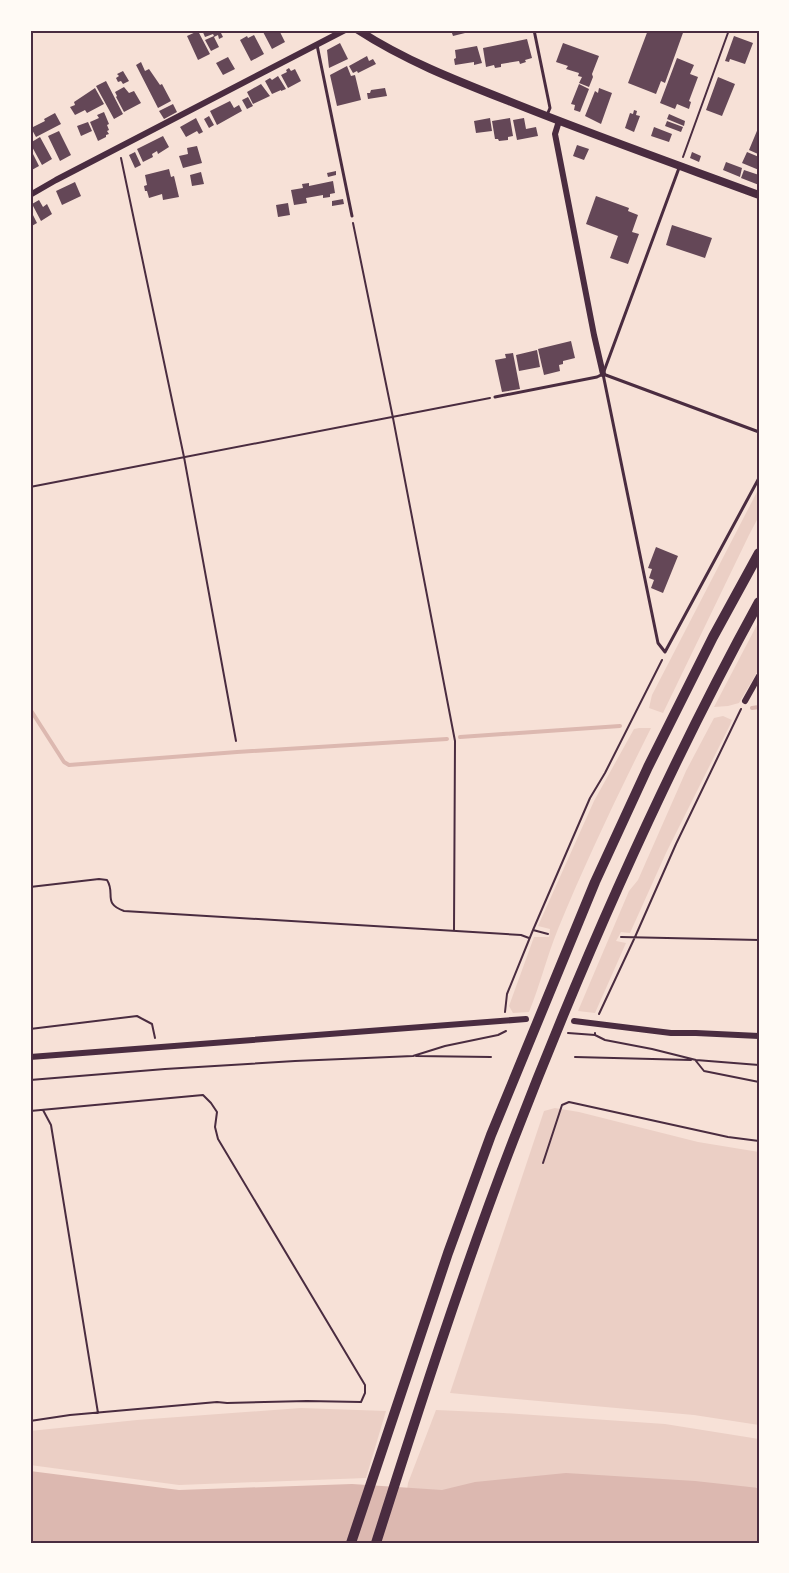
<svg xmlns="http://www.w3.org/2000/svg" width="789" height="1573" font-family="Mulish,sans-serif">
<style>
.green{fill:#ebcfc5}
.water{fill:#dcb8b0}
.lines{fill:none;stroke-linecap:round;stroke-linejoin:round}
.stream{stroke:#dcb8b0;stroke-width:4}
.building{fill:#644757}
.path{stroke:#4a2c40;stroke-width:2}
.service{stroke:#4a2c40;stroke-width:3}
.minor{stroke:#4a2c40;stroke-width:6}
.secondary{stroke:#4a2c40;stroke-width:8}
.motorway{stroke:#4a2c40;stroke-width:10}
.neatline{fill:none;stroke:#4a2c40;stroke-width:2}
</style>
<rect width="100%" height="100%" fill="#f7e1d7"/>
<!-- green -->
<path class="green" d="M759 488V516L749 535 663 713 649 708 652 695Z
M759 621V669L739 703 728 706 714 707Z
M723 716 732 720 730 725 666 853 630 933 621 932 616 941 626 943 595 1013 578 1011 629 891 638 880 686 771 714 718Z
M639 728H651C618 794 586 861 558 929 547 956 540 985 529 1012L513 1013 509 1006 534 937H549L550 929 538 926 594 801 634 729Z
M555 1108 579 1112 698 1142 759 1152V1425L694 1415 450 1393 544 1111Z
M301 1408 386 1411 366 1478 179 1485 30 1465V1431L137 1420Z
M436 1410 503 1413 665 1424 759 1439V1486L740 1498 406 1497 408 1483Z"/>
<!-- water -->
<path class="water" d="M30 1471 179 1490 352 1484 442 1490 475 1482 566 1473 695 1481 759 1488V1543H30Z"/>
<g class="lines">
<!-- stream -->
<path class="stream" d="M752 708 759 707
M30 709 64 762 69 765 237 752 447 739
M460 737 620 726"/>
</g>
<!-- building -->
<path class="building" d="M202 30H218L219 33H221L223 37 219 39 218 35 214 37 219 47 211 51 205 40 214 36 213 34 205 37Z
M262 30H279L285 42 272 49Z
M451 30H473V31L453 36Z
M648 30H684L665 83 661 81 656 94 628 83Z
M198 31 210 54 198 60 187 36Z
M254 35 264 54 251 61 240 40 247 36 248 38Z
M734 36 753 43 745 64 730 59 729 62 725 61Z
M527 39 532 58 525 60 526 62 520 64 519 61 501 64V67L495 68 494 65 486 67 483 48Z
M340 43 348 59 329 68 327 50Z
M563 43 599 56 592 74 593 77 589 87 579 83 582 77 578 76 579 73 566 69 568 66 556 62Z
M477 46 482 63 474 65V62L455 65 454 59 456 58 455 50Z
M367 56 369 61 373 59 376 64 358 73 357 71 353 73 349 66Z
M228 57 235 69 223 75 216 63Z
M677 58 694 65 690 74 698 77 689 101 691 102 689 109 677 104 675 109 660 103Z
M141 62 145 71 149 69 160 85 162 84 171 101 158 108 136 65Z
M347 66 351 76 355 75 361 100 337 106 330 75Z
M289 68 291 71 295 69 301 81 288 88 281 75 287 72 286 70Z
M123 71 129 81 123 84 121 81 118 82 116 78 119 76 117 74Z
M278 76 286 89 281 91V90L272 94 265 81 270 78 272 80Z
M718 77 735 84 722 116 706 110Z
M106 81 123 114 114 119 96 86Z
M261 84 270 96 253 104 247 92Z
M579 84 589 89 580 112 574 110 575 105 571 104Z
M124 87 129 93 134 91 141 103 124 112 116 97 117 96 115 92Z
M95 88 104 104 87 113 85 110 75 115 70 107 75 105 74 102Z
M385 88 387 96 368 99 367 93H370L371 90Z
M599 88 612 93 601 124 585 116 595 91 598 93Z
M248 97 253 106 247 109 242 100Z
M230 101 234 108 239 105 242 111 217 125 210 111Z
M173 104 177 112 164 119 159 111Z
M634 110 637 111 636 115 640 116 634 132 625 128 630 113 633 114Z
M104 112 109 124 107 125 109 130 107 131 109 134 106 135V137L98 141 90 122 99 118 97 115Z
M55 113 61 124 36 137 31 128 45 121 44 119Z
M669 114 685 121 684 126 667 119Z
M209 116 214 125 209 128 204 119Z
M196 118 203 132 199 134 197 131 186 137 180 127Z
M490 118 492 131 476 133 474 121Z
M510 118 513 136 508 137V140L499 141 498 139H495L492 121Z
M524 118 526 129 536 127 538 136 517 140 513 120Z
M667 121 683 127 681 132 665 126Z
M88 122 92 131 81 136 77 126Z
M759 126V153L758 154 749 150Z
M654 127 672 134 669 142 651 136Z
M59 131 71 155 60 161 48 136Z
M163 136 169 147 158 154 157 151 152 154 153 157 143 162 137 149Z
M40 137 52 159 42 165 30 143Z
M577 145 589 149 584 160 573 156Z
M197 146 202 163 183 168 179 156 188 154 187 148Z
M30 148 39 166 30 171Z
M135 152 141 165 135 168 129 155Z
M692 152 701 156 699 162 690 158Z
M747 152 759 157V170L742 163Z
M726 162 742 168 740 177 723 170Z
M169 169 171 177 174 176 179 197 163 200 162 194 149 198 147 191H145L144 186 147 185 145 175Z
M744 170 759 175V185L741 178Z
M336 171V175L328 177 327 173Z
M201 172 204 184 192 186 190 175Z
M333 181 335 193 330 194V197L323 198V195L306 198 307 203 294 205 291 190 303 188 302 184 309 183V186Z
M75 182 81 196 62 205 56 191Z
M596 196 629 208 628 211 638 215 632 232 639 234 628 264 610 258 618 236 586 224Z
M343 199 344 204 332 206V201Z
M39 200 43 207 47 204 52 214 41 221 32 204Z
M288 203 290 215 278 217 276 205Z
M30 209 37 223 30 227Z
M672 225 712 238 705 258 666 245Z
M571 341 575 358 563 361V364L559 365 560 371 544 375 538 349Z
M537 350 540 367 519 371 516 355Z
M513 353 520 389 502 392 495 360 506 358 505 354Z
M656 547 678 556 663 593 651 588 654 580 649 578 652 569 648 568Z"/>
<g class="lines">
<!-- path -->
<path class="path" d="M683 157 729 30
M121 158 184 457 236 741
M353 223 393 418 455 741 454 930
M30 487 490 398
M30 887 99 879 107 880C116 894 102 903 124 911L521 935 529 938
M533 930 548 934
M621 937 759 940
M505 1012 507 994 533 930 590 798 605 773 662 660
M599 1014 635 937 676 844 741 709
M30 1029 137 1016 152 1024 155 1038
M568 1033 595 1035
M595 1033V1035L605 1040 652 1049 696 1060 759 1065
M416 1056 491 1057
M575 1057 691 1060
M696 1061 704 1071 759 1082
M30 1080 165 1069 295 1061 413 1056 445 1046 498 1035 506 1031
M43 1110 51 1125 98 1413
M30 1111 203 1095 211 1103 217 1112 215 1127 218 1139 365 1385V1393L361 1402 307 1401 227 1403 217 1402 70 1415 30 1421
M543 1163 562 1105 569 1102 728 1137 759 1141"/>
<!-- service -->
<path class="service" d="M534 30 549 103 550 108 547 115
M317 45 352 216
M679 168 603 374 658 643 665 652 759 478
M495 397 597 377 603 374 759 432"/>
<!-- minor -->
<path class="minor" d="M559 121 555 134 594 335 603 374
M30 195 56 180 345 30
M745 701 759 676
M574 1021 671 1033H696L759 1036
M30 1057 526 1019"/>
<!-- secondary -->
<path class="secondary" d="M358 30C404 60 455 80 506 100 590 134 675 164 759 195"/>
<!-- motorway -->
<path class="motorway" d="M351 1543 448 1253 491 1135 595 882 648 767 713 637 759 553
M376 1543C419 1408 462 1273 513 1141 584 957 664 775 759 602"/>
</g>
<!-- border -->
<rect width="789" height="1573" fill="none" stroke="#fffaf5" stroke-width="63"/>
<rect x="32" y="32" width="726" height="1510" class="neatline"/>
</svg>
